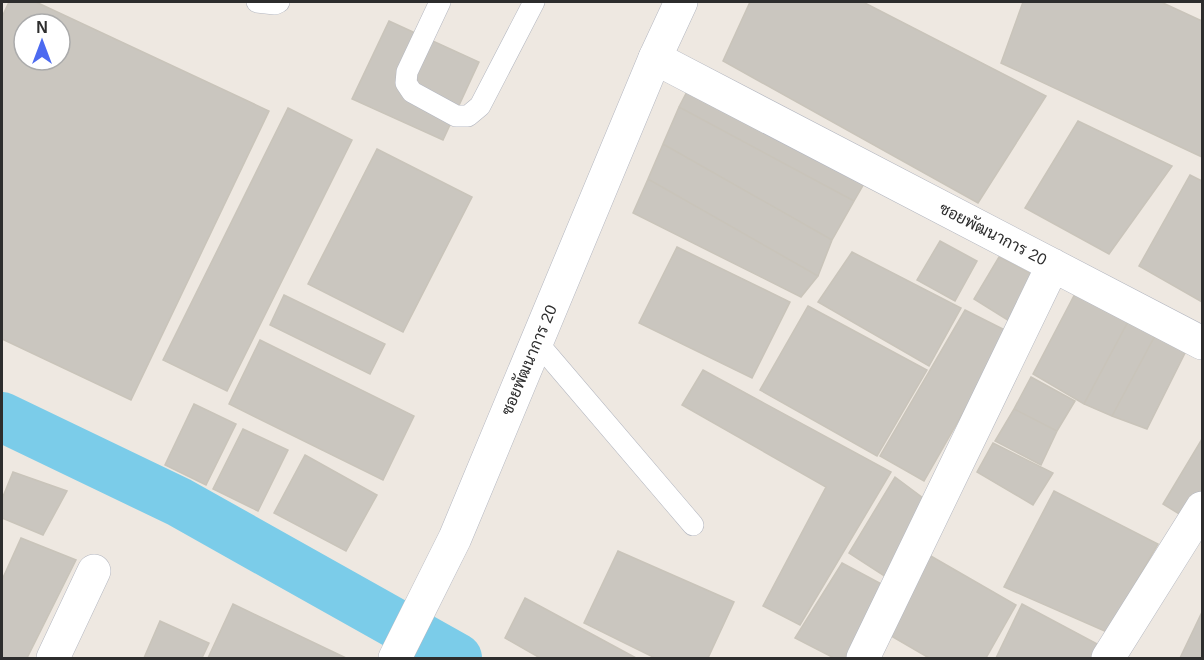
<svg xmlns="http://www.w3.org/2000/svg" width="1204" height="660" font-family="Arial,Sarabun,sans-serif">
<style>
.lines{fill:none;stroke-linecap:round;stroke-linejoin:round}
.canal{stroke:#7bcce9;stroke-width:50}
.building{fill:#cac6bf;stroke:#c9c4ba;stroke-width:1.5;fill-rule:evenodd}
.lane-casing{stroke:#b4b7c0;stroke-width:22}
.street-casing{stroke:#b4b7c0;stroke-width:34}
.secondary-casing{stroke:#b4b7c0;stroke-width:34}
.lane{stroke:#fff;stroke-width:21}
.street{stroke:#fff;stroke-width:33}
.secondary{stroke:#fff;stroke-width:33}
.labels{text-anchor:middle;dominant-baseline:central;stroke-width:4.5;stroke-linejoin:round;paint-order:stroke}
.street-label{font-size:16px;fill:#2d2d2d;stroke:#fff}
</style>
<rect width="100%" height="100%" fill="#eee8e1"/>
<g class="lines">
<!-- canal -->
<path class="canal" d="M2 417 179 502 457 658"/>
</g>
<!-- building -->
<path class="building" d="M9 2H36L269 111 131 400 2 339V17ZM24 24H60V60H24Z
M750 2H863L1046 96 978 203 723 61Z
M1023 2H1161L1202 21V157L1001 63Z
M389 21 479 62 443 140 352 99Z
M692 82 869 175 854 201 679 107Z
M679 107 854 201 832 240 663 144Z
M288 108 352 140 227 391 163 360Z
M1078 121 1172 166 1109 254 1025 208Z
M663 144 832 240 818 276 648 179Z
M377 149 472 197 403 332 308 284Z
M1190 175 1202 181V302L1139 266Z
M648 179 818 276 801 297 633 213Z
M940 241 977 261 955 301 917 280Z
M677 247 790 302 752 378 639 323Z
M852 252 961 308 929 366 818 302Z
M999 257 1041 279 1014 324 974 299Z
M1078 288 1130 318 1084 404 1033 374Z
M284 295 385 344 370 374 270 325Z
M808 306 927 370 877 456 760 390Z
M965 310 1009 332 924 481 880 456Z
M1130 318 1157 332 1112 416 1084 404Z
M1157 332 1187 349 1147 429 1112 416Z
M260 340 414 416 383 480 229 404Z
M703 370 891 472 800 625 763 606 826 487 682 405Z
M1031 377 1075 401 1057 431 1014 409Z
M194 404 236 424 206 485 165 465Z
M1014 409 1057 431 1041 465 995 441Z
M243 429 288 450 258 511 213 489Z
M1202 439V528L1163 504Z
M993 443 1053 473 1033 505 977 472Z
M305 455 377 495 346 551 274 513Z
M13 472 67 491 43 535 2 518V499Z
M895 477 931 504 889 579 849 553Z
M1054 491 1158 544 1107 632 1004 587Z
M21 538 76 560 27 658H2V580Z
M618 551 734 602 708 658H655L584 623Z
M929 555 1016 605 986 658H929L886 633Z
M842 563 889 588 847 658H834L795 638Z
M525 598 636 658H540L505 638Z
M233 604 346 658H208Z
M1022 604 1101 646 1094 658H996Z
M1202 612V658H1180Z
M160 621 209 643 202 658H144Z"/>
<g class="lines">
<defs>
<path id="lane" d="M257 2 275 4 279 2
M440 2 407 72 406 83 412 92 456 116H468L480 106 534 2
M536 341 693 525"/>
<path id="street" d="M655 58 1202 343
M53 658 94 571
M863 658 1053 265
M1108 658 1202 508"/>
<path id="secondary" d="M395 658 455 538 655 58 681 2"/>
</defs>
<!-- lane casing -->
<use href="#lane" class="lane-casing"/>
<!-- street casing -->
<use href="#street" class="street-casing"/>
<!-- secondary casing -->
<use href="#secondary" class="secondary-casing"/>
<!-- lane -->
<use href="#lane" class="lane"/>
<!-- street -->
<use href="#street" class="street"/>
<!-- secondary -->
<use href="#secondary" class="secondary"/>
</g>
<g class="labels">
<!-- street labels -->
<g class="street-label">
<text transform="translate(993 234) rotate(27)">ซอยพัฒนาการ 20</text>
<text transform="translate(529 360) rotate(-67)">ซอยพัฒนาการ 20</text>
</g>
</g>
<!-- border -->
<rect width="1204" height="660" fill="none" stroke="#2d2d2d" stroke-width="6"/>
<!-- north arrow -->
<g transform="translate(42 42)"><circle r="28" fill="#ffffff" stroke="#ababab" stroke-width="1.5"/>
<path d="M0-4.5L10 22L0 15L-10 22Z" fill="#4c6af0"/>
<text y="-9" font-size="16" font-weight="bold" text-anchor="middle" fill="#2d2d2d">N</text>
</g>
</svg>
